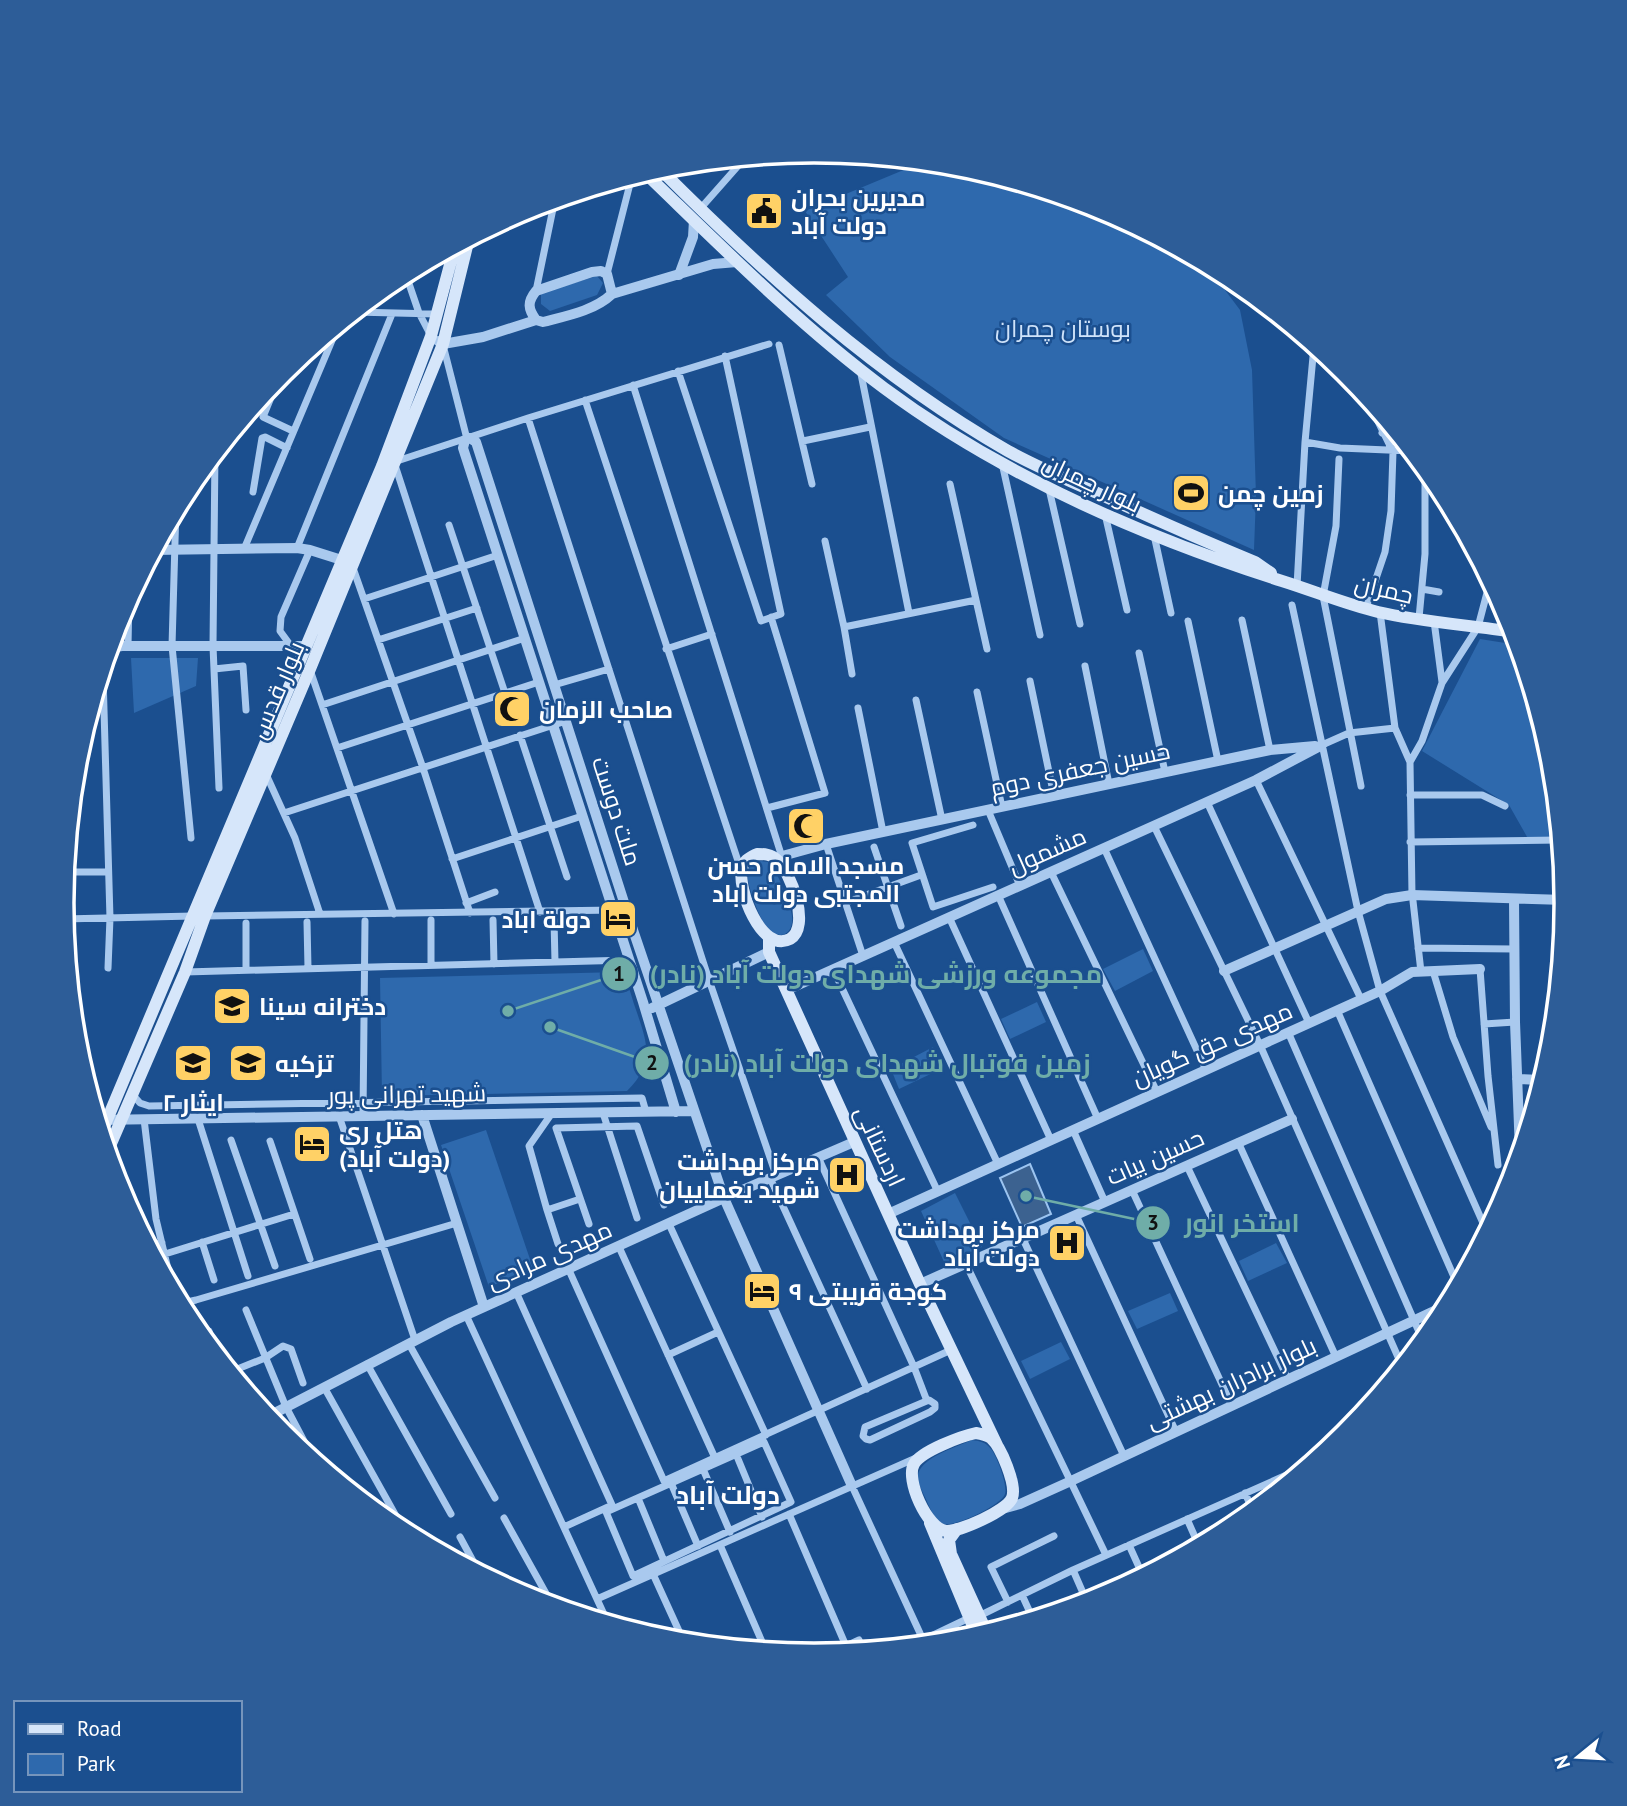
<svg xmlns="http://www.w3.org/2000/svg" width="1627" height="1806" font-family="'PT Sans',Cairo,sans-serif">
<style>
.green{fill:#2e69ad}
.water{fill:#3c6290;stroke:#9cc4f0;stroke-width:2}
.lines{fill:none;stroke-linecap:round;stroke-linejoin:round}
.minor{stroke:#a9c9ee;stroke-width:7}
.tertiary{stroke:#a9c9ee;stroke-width:10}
.secondary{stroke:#d6e6fa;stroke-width:12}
.labels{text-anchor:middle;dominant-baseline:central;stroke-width:5;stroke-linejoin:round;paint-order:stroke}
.poi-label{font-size:24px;font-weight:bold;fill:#fff;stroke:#1b4f8f;text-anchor:start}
.park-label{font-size:24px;fill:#cfe3fa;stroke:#1b4f8f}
.street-label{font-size:24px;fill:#fff;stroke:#1b4f8f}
.neighbourhood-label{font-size:26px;font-weight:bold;fill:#fff;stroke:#1b4f8f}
.rim{fill:none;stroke:#fff;stroke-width:3.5}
.leader{fill:none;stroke:#6fada8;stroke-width:2.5}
.callout-dot{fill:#6fada8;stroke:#1b4f8f;stroke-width:2.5}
.mark-label{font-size:21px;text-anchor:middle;font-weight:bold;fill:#111}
.callout-label{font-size:26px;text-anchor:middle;font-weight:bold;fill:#6fada8;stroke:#1b4f8f;stroke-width:5;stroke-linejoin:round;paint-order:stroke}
</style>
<rect width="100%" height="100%" fill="#1b4f8f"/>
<!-- green -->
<path class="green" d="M920 161 961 165 1102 208 1222 272 1225 290 1240 310 1252 370 1256 496 1254 550 1004 438 890 357 826 295 848 277 805 211 918 164Z
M597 276 603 283 597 295 550 311 541 304V293Z
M1480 639 1518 645 1551 757 1560 841 1530 842 1509 805 1422 751Z
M131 658H198L196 686 134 713Z
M761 861 768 862C780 875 785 894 791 911 796 928 785 943 769 930 761 924 744 879 748 870 750 864 756 863 761 861Z
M1143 949 1153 971 1115 991 1103 969Z
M621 972C628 981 631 995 635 1007 647 1042 656 1062 627 1091L382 1096 380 978Z
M1037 1002 1046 1022 1010 1039 1001 1019Z
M933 1047 941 1069 899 1089 891 1069Z
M486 1130 533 1268 489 1287 441 1145Z
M955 1193 982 1247 945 1264 921 1211Z
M1276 1243 1287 1263 1248 1281 1239 1261Z
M1170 1293 1178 1311 1137 1329 1128 1311Z
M1061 1342 1070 1359 1030 1379 1021 1361Z
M972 1440C979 1441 986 1442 991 1449 997 1456 1008 1486 1005 1494 1002 1505 955 1527 944 1524 935 1521 932 1512 928 1504 925 1496 919 1487 918 1479 915 1459 957 1447 972 1440Z"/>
<!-- water -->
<path class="water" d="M1030 1164 1051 1214 1022 1227 1000 1178Z"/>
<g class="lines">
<!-- minor -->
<path class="minor" d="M700 209 745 158
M405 272 419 313 431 336
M607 274 632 176
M536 291 555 199
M354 312 437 314
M443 345 467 439
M779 345 812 484
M860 369 909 613
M282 371 263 417 293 431
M678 371 761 621 781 614 725 356
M633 385 781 854
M1364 393 1393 452 1391 511 1385 552 1366 608
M585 400 741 870
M528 418 709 980 776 1175
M1382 433 1392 428
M803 441 870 427
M1305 442 1340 448 1411 451
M215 452 213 646 219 788
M1339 459 1336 526 1323 596 1361 786
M1002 463 1040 635
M950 484 987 649
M1049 489 1080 624
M253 492 262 438 265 437 287 448
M176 507 172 646 191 838
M1105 514 1127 610
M449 525 505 693
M1154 535 1171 613
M825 541 844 627 852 674
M297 548 392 314
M244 549 339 324
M353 568 423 768 470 913
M1297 586 1305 442 1314 346
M1422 589 1439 592
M364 599 498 555
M1292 605 1358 911 1380 991 1487 1232
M1380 612 1395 728 1410 762 1412 895
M1419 618 1425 554V478
M1242 620 1270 750
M1188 621 1218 761
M1434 621 1442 682
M844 627 976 600
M378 640 477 608
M128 646 129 595
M291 646 280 631 281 617 310 550
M666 649 712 634
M1139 653 1165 772
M1085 666 1109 784
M214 669 243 666 246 710
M310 670 394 914
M103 675 110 918 108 968
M1030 681 1054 796
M554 685 609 669
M977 692 1002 807
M916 700 942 820
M322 705 525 638
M858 708 883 832
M520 735 567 877
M1322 745 1349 733 1395 728
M337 748 539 682
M1410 762 1422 741 1442 683 1478 627 1488 589V577
M265 772 295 838 320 914
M1256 780 1361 999
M1410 795H1482L1505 806
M1207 802 1309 1023
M767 808 825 793 771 617
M988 810 1020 886
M284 813 566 721
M973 825 912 843 933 907 993 887
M1154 826 1260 1045 1402 1366
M1410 842 1559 840
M826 844 863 956
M874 847 901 926
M1104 848 1206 1070
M452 859 582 816
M64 872H108
M1051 872 1157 1092
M998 895 1098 1119
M1413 901 1421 972
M466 903 495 892
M844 903 921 875
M540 912 394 462 528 418 769 344
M205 916 617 910
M949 917 1051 1140
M63 919 193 916
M493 920 494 964
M554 920 555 962
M307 922 308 968
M894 942 998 1164
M1418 948 1514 949
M431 965V920
M833 969 938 1192
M1480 969 1488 1076 1498 1165
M246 970V923
M1433 971 1453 1037 1491 1127
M185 972 630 960
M1337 1010 1458 1286
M1484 1024 1515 1022
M1288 1032 1423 1341
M132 1094 140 1103 149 1106 642 1098 646 1112
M603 1113 637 1218
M339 1116 415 1340
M363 1116 365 921
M144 1119 156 1219 174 1294
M198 1119 248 1276
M1073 1130 1105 1202
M231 1140 275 1266
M270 1141 310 1259
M1238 1142 1336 1357
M818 1157 914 1367 927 1401
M1187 1166 1288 1379
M770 1178 867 1389
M1132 1190 1232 1406
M547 1210 529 1146 552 1113
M1076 1215 1176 1432
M589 1224 556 1128 637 1126 664 1205
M669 1224 766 1435
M1023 1239 1124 1456
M202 1242 214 1280
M147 1244 162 1243
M558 1244 547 1210 580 1199
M619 1247 715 1458
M165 1254 294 1214
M966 1264 1106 1555
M568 1268 664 1481
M516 1292 612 1505
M179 1304 196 1300 457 1223
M246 1310 286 1407 315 1462
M466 1315 608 1623
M209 1331 217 1356
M409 1344 495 1498
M668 1355 718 1332
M367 1364 451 1514
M230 1372 265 1358 283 1346 291 1349 303 1383
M324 1387 401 1525
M929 1400 935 1404V1408L930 1412 870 1440 866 1439 863 1436 865 1427Z
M764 1442 791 1502 633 1576 606 1512Z
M736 1454 762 1517
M703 1469 730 1532
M666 1480 951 1350
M671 1483 698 1546
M852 1486 925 1644
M1245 1493 1253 1511
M638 1498 664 1561
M789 1514 846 1646 859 1640 863 1650
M504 1518 553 1606
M1187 1519 1199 1546
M564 1527 608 1507
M460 1537 480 1574
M720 1545 766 1651
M1129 1545 1143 1576
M1073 1570 1087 1602
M653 1574 684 1642
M1022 1595 1033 1619
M597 1599 916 1458
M1008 1602 991 1567 1054 1536
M979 1616 1073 1570 1309 1465
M923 1640 969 1618"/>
<!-- tertiary -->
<path class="tertiary" d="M679 275 693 237 694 220
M612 294 607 274 601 271 592 272 536 291C527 302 528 309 536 320L543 322C566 316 594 311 612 294L713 264 737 262
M438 341 443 344 483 337 536 320
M470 438 476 442 631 924 724 1198 852 1486
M465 440 463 448 643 1002 676 1112
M154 550 297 548 310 550 348 562
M109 648 122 646H307
M98 682 103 674 104 664
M775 858 826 844 1270 750 1315 746
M1514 900 1515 1022 1520 1152
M1224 971 1386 899 1412 895 1565 900
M787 990 1256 780 1322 745
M652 1008 769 952
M1517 1079 1542 1080
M422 1115 484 1307
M97 1120 694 1111
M888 1214 1380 991 1412 972 1480 969
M920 1284 1292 1119
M267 1417 451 1322 724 1198 854 1142
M1002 1509 1020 1504 1071 1481 1447 1305"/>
<!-- secondary -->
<path class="secondary" d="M659 168C765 274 877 376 1008 451 1039 468 1072 482 1104 496 1154 519 1204 541 1255 562L1271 573
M644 172C722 247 797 323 884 388 1001 475 1144 537 1282 581 1314 591 1345 604 1378 612 1422 622 1469 625 1514 632
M757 854C764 854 771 854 777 860 791 872 811 927 790 939 761 954 737 888 742 869 744 860 749 858 757 854Z
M769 939V952L920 1284 997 1445
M101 1134 382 466 431 336 455 246
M107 1153 185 972 205 916 310 669 443 344 469 238
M976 1433C982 1434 987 1435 991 1438 1001 1447 1017 1485 1012 1498 1007 1511 959 1532 946 1531 927 1529 905 1479 914 1464 921 1451 962 1436 976 1433Z
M930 1523 977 1636
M957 1529 949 1540 951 1554 987 1633"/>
</g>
<!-- icons -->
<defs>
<symbol id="civic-square" viewBox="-11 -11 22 22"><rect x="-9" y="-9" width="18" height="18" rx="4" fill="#ffd166" stroke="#1b4f8f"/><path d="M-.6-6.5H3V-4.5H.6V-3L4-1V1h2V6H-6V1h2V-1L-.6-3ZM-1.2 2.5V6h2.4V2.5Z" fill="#111"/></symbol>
<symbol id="stadium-square" viewBox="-11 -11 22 22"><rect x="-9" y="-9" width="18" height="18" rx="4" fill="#ffd166" stroke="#1b4f8f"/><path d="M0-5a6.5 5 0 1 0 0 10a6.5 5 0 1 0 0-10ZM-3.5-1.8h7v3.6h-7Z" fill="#111"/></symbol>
<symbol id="mosque-square" viewBox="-11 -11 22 22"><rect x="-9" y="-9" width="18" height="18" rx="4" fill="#ffd166" stroke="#1b4f8f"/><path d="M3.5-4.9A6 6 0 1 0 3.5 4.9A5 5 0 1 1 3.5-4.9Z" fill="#111"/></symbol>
<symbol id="hotel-square" viewBox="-11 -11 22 22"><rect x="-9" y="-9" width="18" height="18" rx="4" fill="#ffd166" stroke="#1b4f8f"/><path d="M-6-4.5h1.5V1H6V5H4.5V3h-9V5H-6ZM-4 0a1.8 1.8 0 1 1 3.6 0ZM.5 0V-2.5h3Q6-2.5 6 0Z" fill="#111"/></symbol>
<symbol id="school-square" viewBox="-11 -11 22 22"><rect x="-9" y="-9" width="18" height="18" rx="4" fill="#ffd166" stroke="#1b4f8f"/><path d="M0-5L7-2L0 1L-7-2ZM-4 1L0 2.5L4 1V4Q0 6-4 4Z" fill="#111"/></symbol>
<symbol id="hospital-square" viewBox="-11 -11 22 22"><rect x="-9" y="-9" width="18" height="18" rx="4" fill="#ffd166" stroke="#1b4f8f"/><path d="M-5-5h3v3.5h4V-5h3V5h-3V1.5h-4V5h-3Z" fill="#111"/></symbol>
</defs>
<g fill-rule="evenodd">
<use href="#civic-square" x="742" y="189" width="44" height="44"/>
<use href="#stadium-square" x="1169" y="471" width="44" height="44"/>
<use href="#mosque-square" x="490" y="687" width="44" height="44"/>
<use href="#mosque-square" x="784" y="804" width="44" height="44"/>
<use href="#hotel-square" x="596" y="897" width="44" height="44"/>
<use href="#school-square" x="210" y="984" width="44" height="44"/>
<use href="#school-square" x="171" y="1041" width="44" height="44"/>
<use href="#school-square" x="226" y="1041" width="44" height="44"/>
<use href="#hotel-square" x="290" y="1122" width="44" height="44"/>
<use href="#hospital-square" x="825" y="1153" width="44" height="44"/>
<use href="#hospital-square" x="1045" y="1221" width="44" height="44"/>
<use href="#hotel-square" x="740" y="1269" width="44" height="44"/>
</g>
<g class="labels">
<!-- poi labels -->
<g class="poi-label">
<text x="791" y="197">مدیرین بحران<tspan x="791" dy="28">دولت آباد</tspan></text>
<text x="1218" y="493">زمین چمن</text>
<text x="539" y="709">صاحب الزمان</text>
<text x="806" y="865" text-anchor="middle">مسجد الامام حسن<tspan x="806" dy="28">المجتبى دولت اباد</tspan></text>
<text x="591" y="919" text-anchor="end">دولة اباد</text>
<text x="259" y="1006">دخترانه سینا</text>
<text x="275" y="1063">تزکیه</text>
<text x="193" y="1102" text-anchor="middle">ایثار ۲</text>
<text x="339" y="1130">هتل ری<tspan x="339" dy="28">(دولت آباد)</tspan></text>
<text x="820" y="1161" text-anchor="end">مرکز بهداشت<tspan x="820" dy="28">شهید یغماییان</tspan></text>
<text x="1040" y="1229" text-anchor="end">مرکز بهداشت<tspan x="1040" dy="28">دولت آباد</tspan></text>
<text x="789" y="1291">۹ کوجة قریبتی</text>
</g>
<!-- park labels -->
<g class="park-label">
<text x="1063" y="328">بوستان چمران</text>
</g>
<!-- street labels -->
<g class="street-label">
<text transform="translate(1092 483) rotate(25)">بلوار چمران</text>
<text transform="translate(1384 589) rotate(13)">چمران</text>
<text transform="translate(277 690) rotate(-67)">بلوار قدس</text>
<text transform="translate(1080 769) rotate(-12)">حسین جعفری دوم</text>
<text transform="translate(617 811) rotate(72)">ملت دوست</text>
<text transform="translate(1047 851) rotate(-24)">مشمول</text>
<text transform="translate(1212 1044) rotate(-24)">مهدی حق گویان</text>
<text transform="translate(407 1094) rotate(-1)">شهید تهرانی پور</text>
<text transform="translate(880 1146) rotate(65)">اردستانی</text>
<text transform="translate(1155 1157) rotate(-24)">حسین بیات</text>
<text transform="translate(549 1255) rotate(-24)">مهدی مرادی</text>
<text transform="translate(1231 1383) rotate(-25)">بلوار برادران بهشتی</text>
</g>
<!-- neighbourhood labels -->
<g class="neighbourhood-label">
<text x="728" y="1494">دولت آباد</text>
</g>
</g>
<!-- crop -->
<path d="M0 0H1627V1806H0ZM74 903a740 740 0 1 1 1480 0a740 740 0 1 1-1480 0Z" fill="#2d5d98" fill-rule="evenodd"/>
<path class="rim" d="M74 903a740 740 0 1 1 1480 0a740 740 0 1 1-1480 0Z"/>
<!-- callouts -->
<path class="leader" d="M508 1011L619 974M550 1027L652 1063M1026 1196L1153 1223"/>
<g class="callout-dot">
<circle cx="508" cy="1011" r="7"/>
<circle cx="550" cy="1027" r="7"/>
<circle cx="1026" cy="1196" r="7"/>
<circle cx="619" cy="974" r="18"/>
<circle cx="652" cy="1063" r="18"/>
<circle cx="1153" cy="1223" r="18"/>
</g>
<g class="mark-label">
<text x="619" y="981">1</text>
<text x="652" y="1070">2</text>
<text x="1153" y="1230">3</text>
</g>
<g class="callout-label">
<text x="876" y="983">مجموعه ورزشی شهدای دولت آباد (نادر)</text>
<text x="887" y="1072">زمین فوتبال شهدای دولت آباد (نادر)</text>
<text x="1242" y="1232">استخر انور</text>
</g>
<!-- legend -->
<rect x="14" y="1701" width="228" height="91" fill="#1b4f8f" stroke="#7695bc" stroke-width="2"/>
<rect x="28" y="1724" width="35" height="10" fill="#d6e6fa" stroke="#7695bc" stroke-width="2"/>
<text x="77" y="1736" font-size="21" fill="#ffffff">Road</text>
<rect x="28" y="1754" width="35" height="21" fill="#2e69ad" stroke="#7695bc" stroke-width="2"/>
<text x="77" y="1771" font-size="21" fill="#ffffff">Park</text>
<!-- north arrow -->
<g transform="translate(1578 1757) rotate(252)" stroke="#1b4f8f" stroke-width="5" paint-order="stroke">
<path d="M0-5L12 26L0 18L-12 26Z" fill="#ffffff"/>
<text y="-10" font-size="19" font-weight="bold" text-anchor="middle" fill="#ffffff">N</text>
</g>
</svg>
